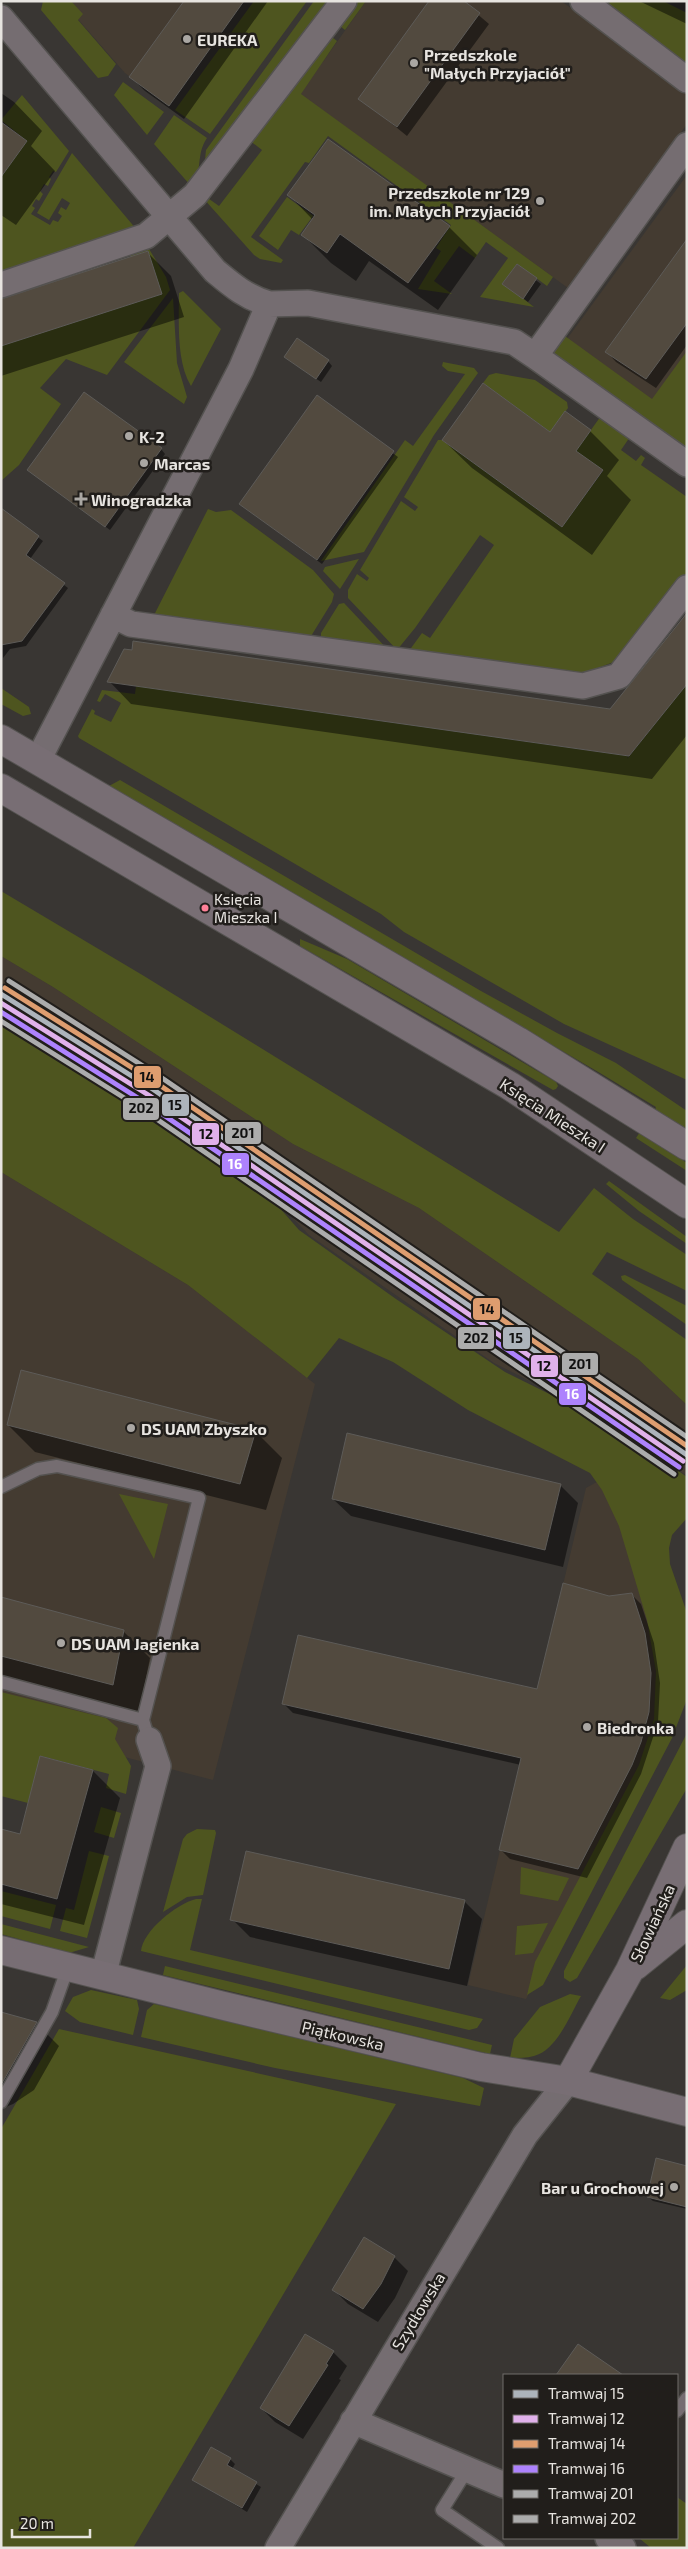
<svg xmlns="http://www.w3.org/2000/svg" width="688" height="2549" font-family="'Exo 2',sans-serif">
<style>
.built{fill:#443b31}
.green{fill:#4e551f}
.shadow{fill:#0007}
.building{fill:#524a3f;stroke:#5d5b58}
.lines{fill:none;stroke-linecap:round;stroke-linejoin:round}
.lane-casing{stroke:#545250;stroke-width:15}
.street-casing{stroke:#545250;stroke-width:28}
.secondary-casing{stroke:#545250;stroke-width:30}
.lane{stroke:#756d71;stroke-width:12}
.street{stroke:#756d71;stroke-width:25}
.secondary{stroke:#786e74;stroke-width:28}
.tram-1-casing{stroke:#211e1b;stroke-width:9}
.tram-2-casing{stroke:#211e1b;stroke-width:9}
.tram-3-casing{stroke:#211e1b;stroke-width:9}
.tram-4-casing{stroke:#211e1b;stroke-width:9}
.tram-5-casing{stroke:#211e1b;stroke-width:9}
.tram-6-casing{stroke:#211e1b;stroke-width:9}
.tram-1{stroke:#adb4bb;stroke-width:5}
.tram-2{stroke:#e0b1eb;stroke-width:5}
.tram-3{stroke:#de9d6f;stroke-width:5}
.tram-4{stroke:#ad82fd;stroke-width:5}
.tram-5{stroke:#acacac;stroke-width:5}
.tram-6{stroke:#acacac;stroke-width:5}
.poi-dot{fill:#aaa7a3;stroke:#211e1b;stroke-width:2}
.bus-dot{fill:#ff8098;stroke:#211e1b;stroke-width:2}
.labels{text-anchor:middle;dominant-baseline:central;stroke-width:5;stroke-linejoin:round;paint-order:stroke}
.bus-label{font-size:15px;fill:#e7e4e0;stroke:#211e1b;text-anchor:start}
.poi-label{font-size:16px;font-weight:bold;fill:#e7e4e0;stroke:#211e1b;text-anchor:start}
.street-label{font-size:16px;fill:#e7e4e0;stroke:#211e1b}
.line-badge{stroke:#211e1b;stroke-width:2}
.badge-label{font-size:14px;text-anchor:middle;font-weight:bold;fill:#fff}
.pale-badge-label{font-size:14px;text-anchor:middle;font-weight:bold;fill:#111}
</style>
<rect width="100%" height="100%" fill="#393633"/>
<!-- built -->
<path class="built" d="M62 1H244L169 106 125 73Z
M366 1H561L687 91V124L568 288 300 94Z
M687 175V452L553 358Z
M1 956 53 987 293 1144 419 1208 638 1359 687 1405V1476L607 1420 494 1363 309 1235 239 1163 1 1010Z
M1 1172 188 1285 315 1384 213 1780 1 1725Z
M611 1474 682 1702 526 1999 468 1985 586 1488Z"/>
<!-- green -->
<path class="green" d="M43 1H71L83 14 78 20 116 64 108 76 98 78 41 10Z
M254 1H307L210 134 175 110Z
M314 1H338L204 169 206 150Z
M354 1H366L345 30 340 26Z
M610 1H663L687 13V73L608 8Z
M332 37 337 41 301 94 553 277 547 286 517 264 503 283 534 307 480 297 508 258 486 242 475 258 459 246 434 281 452 294 418 289 441 251 436 248 451 225 328 136 309 163 305 162 251 237 283 260 281 263 260 259 254 255 203 198 205 196 219 206 262 150 249 140Z
M123 82 164 112 147 135 114 95Z
M22 95 69 151 56 172 53 171 49 177 51 179 48 186 44 184 40 191 43 194 39 201 36 199 32 206 35 208 31 214 50 225 53 220 58 222 62 216 58 213 61 207 66 210 70 203 62 198 49 220 37 213 72 153 137 230 1 274V177L27 141 1 120Z
M174 115 207 138C195 156 204 170 191 186L154 144Z
M287 197 313 216 299 235 291 230 278 250 259 236Z
M146 244 166 277 170 290 107 375 66 359 40 388 61 404 19 465 1 481V346L162 294 148 251 131 257 129 250Z
M183 291 221 329 191 386C176 361 179 322 179 293Z
M173 298 177 363 187 397 184 404 124 362Z
M565 336 652 399 687 351V455L551 357Z
M443 362 474 368 478 373 434 435 364 552 321 561 405 440 413 446 465 374 448 371 442 366Z
M496 373 535 380 567 402 568 408 550 432 483 383 489 375Z
M603 413 632 434 621 450 636 461 641 455 645 458 641 465 687 497V574L619 660 571 678 406 655 422 633 430 638 494 545 480 535 415 628 397 650 348 598V590L357 574 367 581 369 578 360 570 401 501 415 511 418 507 404 497 438 440H442L562 527 603 471 576 451Z
M208 509 216 512 231 510 313 570 334 594 332 602 308 641 152 619Z
M359 559 340 589 323 571 325 567Z
M344 603 391 653 321 642V633L339 604Z
M687 684V1080L564 1024 404 932 381 914 79 738 78 736 92 709 95 711 94 714 111 722 121 703 105 694 100 702 97 701 102 690 135 694 136 686 628 756 627 759Z
M1 688 29 707 31 714 23 716 1 704Z
M120 780 481 991 557 1033 616 1063 687 1111V1131L655 1110 656 1107 600 1073 109 786Z
M1 891 144 976 559 1232 594 1188 633 1219 687 1255V1291L607 1252 592 1274 687 1340V1405L638 1359 419 1208 293 1144 53 987 1 956Z
M300 939 347 959 556 1082 558 1086 556 1089 553 1090 300 946Z
M1 1011 225 1157 264 1190 299 1230 396 1299 505 1372 616 1427 687 1477V1518L672 1535 669 1548 670 1564 687 1613V1699L672 1738 543 1985 527 1995 535 1962 639 1765 654 1719 656 1671 647 1620 619 1526 602 1490 590 1473 468 1410 393 1362 339 1338 307 1378 188 1285 1 1172Z
M640 1132 687 1163V1171L636 1138Z
M609 1181 687 1237V1244L639 1211 606 1184Z
M625 1275 687 1306V1325L622 1280 621 1276Z
M119 1494 168 1504 154 1559Z
M1 1692 106 1718 118 1728 115 1739 131 1766 126 1794 106 1788 109 1774 41 1756 28 1803 1 1796Z
M687 1733V1788L577 1978 570 1982 564 1978V1971Z
M101 1807 121 1813 114 1838 94 1832Z
M197 1829 215 1830 216 1833 203 1895 187 1897 163 1912 183 1839 187 1834Z
M89 1851 109 1856 87 1938 60 1931 66 1908 74 1910Z
M521 1867 569 1878 558 1901 520 1894Z
M1 1891 56 1905 50 1929 1 1916Z
M196 1899H202L190 1950 483 2019 477 2028 469 2030 141 1951C143 1931 176 1904 196 1899Z
M548 1923 533 1953 515 1955 517 1926Z
M1 1924 89 1947 69 1953 1 1934Z
M687 1965V1990L670 2000 660 1998Z
M165 1966 492 2045 490 2054 163 1975Z
M91 1990 137 2000 139 2009 133 2035 80 2022 65 2011 73 1997Z
M570 1994 581 1996C570 2015 557 2050 534 2056 527 2058 518 2058 510 2058L514 2039 540 2007Z
M154 2004 463 2078 484 2088 480 2106 275 2068 141 2037 147 2010Z
M59 2029 396 2104 133 2548H1V2129Z
M677 2497 687 2504V2548H651L639 2538H677Z"/>
<!-- shadow -->
<path class="shadow" d="M186 1H268L184 119 145 91 131 77Z
M462 1 489 24 407 136 360 98Z
M639 1H687V24Z
M1 93 14 102 42 131 31 146 55 171 16 225 1 215Z
M289 195 449 227 477 255 438 310 369 261 356 281 331 263 303 235 313 220Z
M687 241V345L656 388 616 362 607 352Z
M148 253 171 276 184 317 1 376V301Z
M517 266 541 284 528 302 509 288Z
M290 361H328L332 366 321 382Z
M317 397 398 457 322 564 245 508Z
M565 413 590 431 619 460 607 476 631 500 592 555 472 468 443 440 550 434Z
M161 449 165 454 110 530 29 470Z
M1 510 43 541 30 559 68 588 26 646 10 649 3 658Z
M687 615V735L652 779 131 704 109 681 611 711Z
M8 1425 255 1431 282 1458 266 1510 35 1452Z
M560 1485 578 1503 563 1567 351 1516 333 1499Z
M631 1594 641 1604 654 1643 660 1683 658 1722 641 1774 587 1878 510 1859 501 1850 521 1765 293 1713 284 1704 538 1691 609 1597Z
M1 1598 123 1631 150 1658 139 1712 1 1675Z
M93 1771 120 1798 84 1925 1 1904V1830L21 1836Z
M464 1901 482 1919 467 1986 250 1937 232 1919Z
M1 2013 36 2023 59 2046 34 2090 13 2104 1 2109Z
M687 2167V2209L653 2201 648 2197Z
M394 2257 408 2271 395 2298 378 2322 348 2304 334 2290Z
M578 2346 621 2375H557Z
M333 2352 347 2366 339 2379 341 2380 303 2439 275 2422 261 2408Z
M230 2459 235 2464 232 2469 261 2487 247 2512 194 2480Z"/>
<!-- building -->
<path class="building" d="M184 1H244L169 106 129 77Z
M429 1H464L480 13 397 127 358 99Z
M1 122 27 141 1 177Z
M328 139 450 226 408 283 340 234 327 253 301 235 315 215 287 195Z
M687 239V323L646 379 605 352Z
M148 251 162 294 1 346V299Z
M517 264 537 278 523 299 502 284Z
M297 338 329 360 316 379 284 357Z
M483 383 550 432 565 411 591 430 576 451 603 470 562 527 442 440Z
M84 392 162 448 105 527 27 470Z
M317 395 394 451 317 560 239 504Z
M1 508 39 536 26 555 65 583 22 641 1 645Z
M687 613V684L629 756 107 682 124 649 132 650 133 641 610 709Z
M21 1370 256 1430 240 1484 7 1425Z
M347 1433 561 1484 545 1550 332 1499Z
M563 1583 609 1596 632 1593 645 1633 651 1673 649 1712 641 1742 632 1765 578 1869 499 1850 521 1758 282 1704 298 1635 537 1689Z
M1 1597 124 1630 113 1685 1 1656Z
M40 1756 93 1770 57 1899 1 1884V1829L20 1834Z
M246 1851 465 1900 449 1969 230 1920Z
M1 2012 37 2022 1 2085Z
M656 2158 687 2166V2207L647 2197Z
M364 2237 395 2256 381 2284 363 2309 332 2290Z
M305 2334 334 2351 326 2364 328 2365 289 2426 260 2408Z
M578 2344 623 2375H556Z
M211 2447 231 2458 227 2465 257 2482 242 2508 192 2480Z"/>
<g class="lines">
<defs>
<path id="lane" d="M1 1487 38 1469 57 1466 199 1498 143 1720 149 1740
M1 1682 143 1720
M1 2102 52 2012 68 1967
M677 2411 687 2398
M467 2470 442 2510 498 2548"/>
<path id="street" d="M583 1 687 80
M1 18 215 271C233 286 246 297 269 304L241 369 38 760
M1 285 146 236 195 195 344 1
M269 304 308 303 514 342 535 356 687 145
M535 356 687 464
M113 615 131 624 583 686 619 676 687 588
M103 1976 158 1766 149 1740
M353 2421 504 2485
M608 2538 623 2548
M278 2548 525 2135 568 2081"/>
<path id="secondary" d="M1 739 518 1041 687 1146
M1 788 510 1086 687 1204
M1 1950 220 2005 481 2067 568 2081 687 2112
M635 1966 687 1924
M568 2081 630 1970 687 1848"/>
</defs>
<!-- lane casing -->
<use href="#lane" class="lane-casing"/>
<!-- street casing -->
<use href="#street" class="street-casing"/>
<!-- secondary casing -->
<use href="#secondary" class="secondary-casing"/>
<!-- lane -->
<use href="#lane" class="lane"/>
<!-- street -->
<use href="#street" class="street"/>
<!-- secondary -->
<use href="#secondary" class="secondary"/>
<defs>
<path id="tram-1" d="M1 994 154 1090 687 1455"/>
<path id="tram-2" d="M1 1003 150 1096 683 1461"/>
<path id="tram-3" d="M5 988 158 1084 687 1446"/>
<path id="tram-4" d="M1 1012 146 1103 679 1467"/>
<path id="tram-5" d="M9 981 162 1078 687 1437"/>
<path id="tram-6" d="M1 1021 142 1109 674 1474"/>
</defs>
<!-- tram-1 casing -->
<use href="#tram-1" class="tram-1-casing"/>
<!-- tram-2 casing -->
<use href="#tram-2" class="tram-2-casing"/>
<!-- tram-3 casing -->
<use href="#tram-3" class="tram-3-casing"/>
<!-- tram-4 casing -->
<use href="#tram-4" class="tram-4-casing"/>
<!-- tram-5 casing -->
<use href="#tram-5" class="tram-5-casing"/>
<!-- tram-6 casing -->
<use href="#tram-6" class="tram-6-casing"/>
<!-- tram-1 -->
<use href="#tram-1" class="tram-1"/>
<!-- tram-2 -->
<use href="#tram-2" class="tram-2"/>
<!-- tram-3 -->
<use href="#tram-3" class="tram-3"/>
<!-- tram-4 -->
<use href="#tram-4" class="tram-4"/>
<!-- tram-5 -->
<use href="#tram-5" class="tram-5"/>
<!-- tram-6 -->
<use href="#tram-6" class="tram-6"/>
</g>
<!-- markers -->
<g class="poi-dot">
<circle cx="187" cy="39" r="5"/>
<circle cx="414" cy="63" r="5"/>
<circle cx="540" cy="201" r="5"/>
<circle cx="129" cy="436" r="5"/>
<circle cx="144" cy="463" r="5"/>
<path d="M78.5 491.5h5v5h5v5h-5v5h-5v-5h-5v-5h5z"/>
<circle cx="131" cy="1428" r="5"/>
<circle cx="61" cy="1643" r="5"/>
<circle cx="587" cy="1727" r="5"/>
<circle cx="674" cy="2187" r="5"/>
</g>
<circle class="bus-dot" cx="205" cy="908" r="4.5"/>
<g class="labels">
<!-- bus labels -->
<g class="bus-label">
<text x="214" y="899">Księcia<tspan x="214" dy="18">Mieszka I</tspan></text>
</g>
<!-- poi labels -->
<g class="poi-label">
<text x="197" y="39">EUREKA</text>
<text x="424" y="54">Przedszkole<tspan x="424" dy="18">"Małych Przyjaciół"</tspan></text>
<text x="530" y="192" text-anchor="end">Przedszkole nr 129<tspan x="530" dy="18">im. Małych Przyjaciół</tspan></text>
<text x="139" y="436">K-2</text>
<text x="154" y="463">Marcas</text>
<text x="91" y="499">Winogradzka</text>
<text x="141" y="1428">DS UAM Zbyszko</text>
<text x="71" y="1643">DS UAM Jagienka</text>
<text x="597" y="1727">Biedronka</text>
<text x="664" y="2187" text-anchor="end">Bar u Grochowej</text>
</g>
<!-- street labels -->
<g class="street-label">
<text transform="translate(553 1115) rotate(33)">Księcia Mieszka I</text>
<text transform="translate(652 1923) rotate(-65)">Słowiańska</text>
<text transform="translate(343 2035) rotate(13)">Piątkowska</text>
<text transform="translate(418 2311) rotate(-59)">Szydłowska</text>
</g>
</g>
<g class="line-badge">
<rect x="133" y="1065" width="29" height="24" rx="5" fill="#de9d6f"/>
<rect x="161" y="1093" width="29" height="24" rx="5" fill="#adb4bb"/>
<rect x="122" y="1097" width="38" height="24" rx="5" fill="#acacac"/>
<rect x="224" y="1121" width="38" height="24" rx="5" fill="#acacac"/>
<rect x="191" y="1122" width="29" height="24" rx="5" fill="#e0b1eb"/>
<rect x="221" y="1152" width="29" height="24" rx="5" fill="#ad82fd"/>
<rect x="472" y="1297" width="29" height="24" rx="5" fill="#de9d6f"/>
<rect x="457" y="1326" width="38" height="24" rx="5" fill="#acacac"/>
<rect x="502" y="1326" width="29" height="24" rx="5" fill="#adb4bb"/>
<rect x="561" y="1352" width="38" height="24" rx="5" fill="#acacac"/>
<rect x="530" y="1354" width="29" height="24" rx="5" fill="#e0b1eb"/>
<rect x="558" y="1382" width="29" height="24" rx="5" fill="#ad82fd"/>
</g>
<g class="badge-label">
<text x="235" y="1169">16</text>
<text x="572" y="1399">16</text>
</g>
<g class="pale-badge-label">
<text x="147" y="1082">14</text>
<text x="175" y="1110">15</text>
<text x="141" y="1113">202</text>
<text x="243" y="1138">201</text>
<text x="206" y="1139">12</text>
<text x="487" y="1314">14</text>
<text x="476" y="1343">202</text>
<text x="516" y="1343">15</text>
<text x="580" y="1369">201</text>
<text x="544" y="1371">12</text>
</g>
<!-- border -->
<rect width="688" height="2549" fill="none" stroke="#e7e4e0" stroke-width="5"/>
<!-- legend -->
<rect x="503" y="2374" width="175" height="165" fill="#211e1b" stroke="#706d6a"/>
<rect x="513" y="2390" width="25" height="8" fill="#adb4bb" stroke="#706d6a"/>
<text x="548" y="2399" font-size="15" fill="#e7e4e0">Tramwaj 15</text>
<rect x="513" y="2415" width="25" height="8" fill="#e0b1eb" stroke="#706d6a"/>
<text x="548" y="2424" font-size="15" fill="#e7e4e0">Tramwaj 12</text>
<rect x="513" y="2440" width="25" height="8" fill="#de9d6f" stroke="#706d6a"/>
<text x="548" y="2449" font-size="15" fill="#e7e4e0">Tramwaj 14</text>
<rect x="513" y="2465" width="25" height="8" fill="#ad82fd" stroke="#706d6a"/>
<text x="548" y="2474" font-size="15" fill="#e7e4e0">Tramwaj 16</text>
<rect x="513" y="2490" width="25" height="8" fill="#acacac" stroke="#706d6a"/>
<text x="548" y="2499" font-size="15" fill="#e7e4e0">Tramwaj 201</text>
<rect x="513" y="2515" width="25" height="8" fill="#acacac" stroke="#706d6a"/>
<text x="548" y="2524" font-size="15" fill="#e7e4e0">Tramwaj 202</text>
<!-- scale -->
<path d="M12 2529v8h78v-8" fill="none" stroke="#e7e4e0" stroke-width="2.5"/>
<text x="20" y="2529" font-size="15" fill="#e7e4e0" stroke="#211e1b" stroke-width="4" paint-order="stroke">20 m</text>
</svg>
